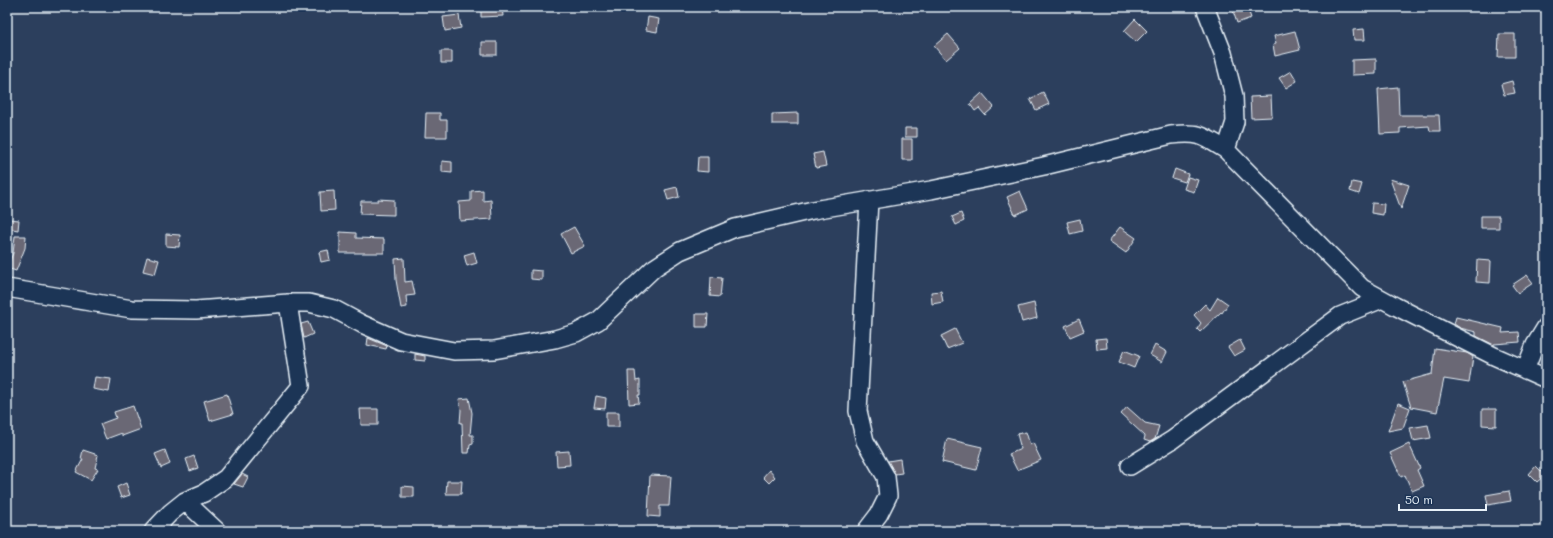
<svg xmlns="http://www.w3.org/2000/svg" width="1553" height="538" font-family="Mali,sans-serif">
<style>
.building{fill:#6a6774;stroke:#e8f1f8}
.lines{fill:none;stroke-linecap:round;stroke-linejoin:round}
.minor-casing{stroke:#e8f1f8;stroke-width:20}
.minor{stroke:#1d3557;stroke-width:17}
</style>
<rect width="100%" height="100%" fill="#2c3f5d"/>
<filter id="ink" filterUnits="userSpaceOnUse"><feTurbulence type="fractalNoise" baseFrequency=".025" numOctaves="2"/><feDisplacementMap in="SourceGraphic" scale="8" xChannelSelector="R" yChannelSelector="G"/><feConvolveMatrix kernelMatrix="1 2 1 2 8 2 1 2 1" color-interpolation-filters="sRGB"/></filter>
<g filter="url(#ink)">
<!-- building -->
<path class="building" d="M481 7H502L503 16 481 17Z
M1247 7 1251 18 1237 23 1233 11Z
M459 15 461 28 445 31 443 17Z
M648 17 659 19 657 32 646 30Z
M1135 19 1147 31 1136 42 1124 31Z
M1364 29 1365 40H1354L1353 30Z
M1295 31 1300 50 1275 56 1273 45 1276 44 1274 36Z
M948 34 960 48 946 60 934 46Z
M1499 34H1515V57H1498Z
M482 42H497V55H482Z
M441 51H452V63H441Z
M1376 59V74L1352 75V60Z
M1291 71 1297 81 1286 88 1279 78Z
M1512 81 1515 93 1504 95 1501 84Z
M1398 87 1399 115H1439L1440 131H1430L1429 126 1400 128V133L1380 134 1378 89Z
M1043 92 1049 104 1036 110 1030 99Z
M982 93 994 107 985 115 979 108 975 111 970 104Z
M1271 96 1272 117 1251 118 1250 97Z
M426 113H440V120H447V137H425Z
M798 113V124H772V114Z
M905 128H917V137H905Z
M902 139H912V160H902Z
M823 152 826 166 816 168 813 154Z
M698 157H708V172L697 171Z
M442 161 452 162V173L442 172Z
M1175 169 1188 174 1185 182 1172 178Z
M1188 177 1198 180 1194 192 1184 189Z
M1390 179 1409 185 1401 209Z
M1352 182 1362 184 1359 194 1350 191Z
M677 187 679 197 668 200 665 190Z
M483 190V201L491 200 492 219 460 221 459 202 471 201V191Z
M334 191 335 210 321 211 320 192Z
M1020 191 1028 209 1015 215 1007 197Z
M378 199 394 200V215L360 214 361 201H378Z
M1372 203 1384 204 1383 215 1371 213Z
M961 213 964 221 956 225 952 217Z
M1481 216H1499V228H1481Z
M9 219 19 220 18 230 7 228Z
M1080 219 1082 231 1070 234 1067 222Z
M574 227 585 246 571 253 561 234Z
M1120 227 1136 238 1126 253 1109 241Z
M340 232 356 233V238L384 239V253H340Z
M166 234 180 235 179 247 166 246Z
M15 236H26L25 248 16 271 7 268 13 253Z
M328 250 330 260 321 262 319 252Z
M474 252 477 263 467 266 464 255Z
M147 257 159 260 155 274 143 271Z
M404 258 405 282 412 281 415 295 406 296 407 307 401 308 396 280 395 259Z
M1477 260 1491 261 1490 283 1476 282Z
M531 270 542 271V280L531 279Z
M1527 275 1533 283 1518 293 1512 285Z
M711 277 722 278 720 297 710 296Z
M941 291 943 302 932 304 931 292Z
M1218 297 1228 304 1222 313 1221 312 1200 332 1197 329 1201 323 1194 315 1205 304 1210 310Z
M1034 303 1037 318 1022 322 1018 307Z
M696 314H708L707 327H696Z
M1456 317 1503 328 1502 333 1519 332 1520 342 1494 344V345L1476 336V332L1460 328 1454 324Z
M1079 319 1084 331 1070 337 1065 326Z
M308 322 313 334 304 338 301 324Z
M955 329 962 343 947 349 941 336Z
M368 338 387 346 386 349 367 345Z
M1106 338 1107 348 1097 349 1096 339Z
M1240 340 1245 350 1234 356 1228 347Z
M1155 345 1167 352 1162 362 1150 355Z
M1435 348 1467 353 1473 357 1469 383 1444 379 1437 412 1411 407 1403 382 1432 374Z
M1124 350 1139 356 1134 368 1119 362Z
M415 354 425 356V361L415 360Z
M628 371H635L636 381 640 380V395H638L639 403 629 404Z
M95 377 111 379 109 392 93 389Z
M227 394 233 414 210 421 204 401Z
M596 396 606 398 605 409 594 408Z
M469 398 472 413 470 435H473V444L470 445 469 453H463L462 423H460L461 410 459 399Z
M1398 403 1410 408 1403 428 1388 431Z
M133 406 141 429 122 436V433L106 439 100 424 116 418 114 412Z
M1127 407 1145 423 1159 426 1155 439 1150 442 1144 440 1145 436 1121 414Z
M360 409H378V425H361Z
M1482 409H1496V426L1482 425Z
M606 412H619V427H606Z
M1428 425 1431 438 1413 441 1410 428Z
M1026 432 1030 445 1033 443 1041 460 1017 470 1009 454 1021 449 1017 434Z
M947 439 982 447 976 470 942 462Z
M1409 444 1420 468 1417 470 1424 486 1412 491 1405 475 1401 477 1390 453Z
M83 450 98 455 95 468 98 469 91 480 76 472 83 459H81Z
M165 450 170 464 161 468 155 454Z
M569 451 570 465 557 466 556 452Z
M194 456 198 468 190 471 186 459Z
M900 459 902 473 895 474 888 461Z
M1536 466 1545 475 1537 482 1529 474Z
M769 470 775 477 769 483 763 477Z
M242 474 248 477 243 487 234 484Z
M650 475 671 476 669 506H660V517L648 516Z
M447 481H462L461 494H446Z
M126 483 130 495 121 498 117 487Z
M402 486 414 487V497H402Z
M1509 491 1511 501 1488 505 1486 495Z"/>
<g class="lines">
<defs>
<path id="minor" d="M1205 7 1223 53 1234 96 1235 122 1226 150
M7 288 132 309 196 310 288 303H309L334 309 362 324 401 341 454 351 494 350 555 339 576 333 598 321 654 268 680 251 735 228 813 210 931 190 1044 166 1171 135C1200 132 1202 135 1226 150L1362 288 1395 306 1494 356 1546 379
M1525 370 1535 345 1546 327
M1130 466 1172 440 1340 316 1382 299
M185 501 217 531
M153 531 170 513 185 501 204 493 226 478 301 386 288 303
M866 531 879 514 888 496 886 477 865 441 858 411 869 200"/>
</defs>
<!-- minor casing -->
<use href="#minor" class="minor-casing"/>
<!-- minor -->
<use href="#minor" class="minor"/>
</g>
</g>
<!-- margin -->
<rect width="1553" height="538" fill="none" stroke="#1d3557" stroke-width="24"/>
<rect x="12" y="12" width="1529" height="514" fill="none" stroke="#e8f1f8" stroke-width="1.5" filter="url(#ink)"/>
<!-- scale -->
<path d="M1399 504v6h87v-6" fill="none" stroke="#e8f1f8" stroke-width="2"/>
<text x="1405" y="504" font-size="12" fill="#e8f1f8" stroke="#1d3557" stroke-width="3" paint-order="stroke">50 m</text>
</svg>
